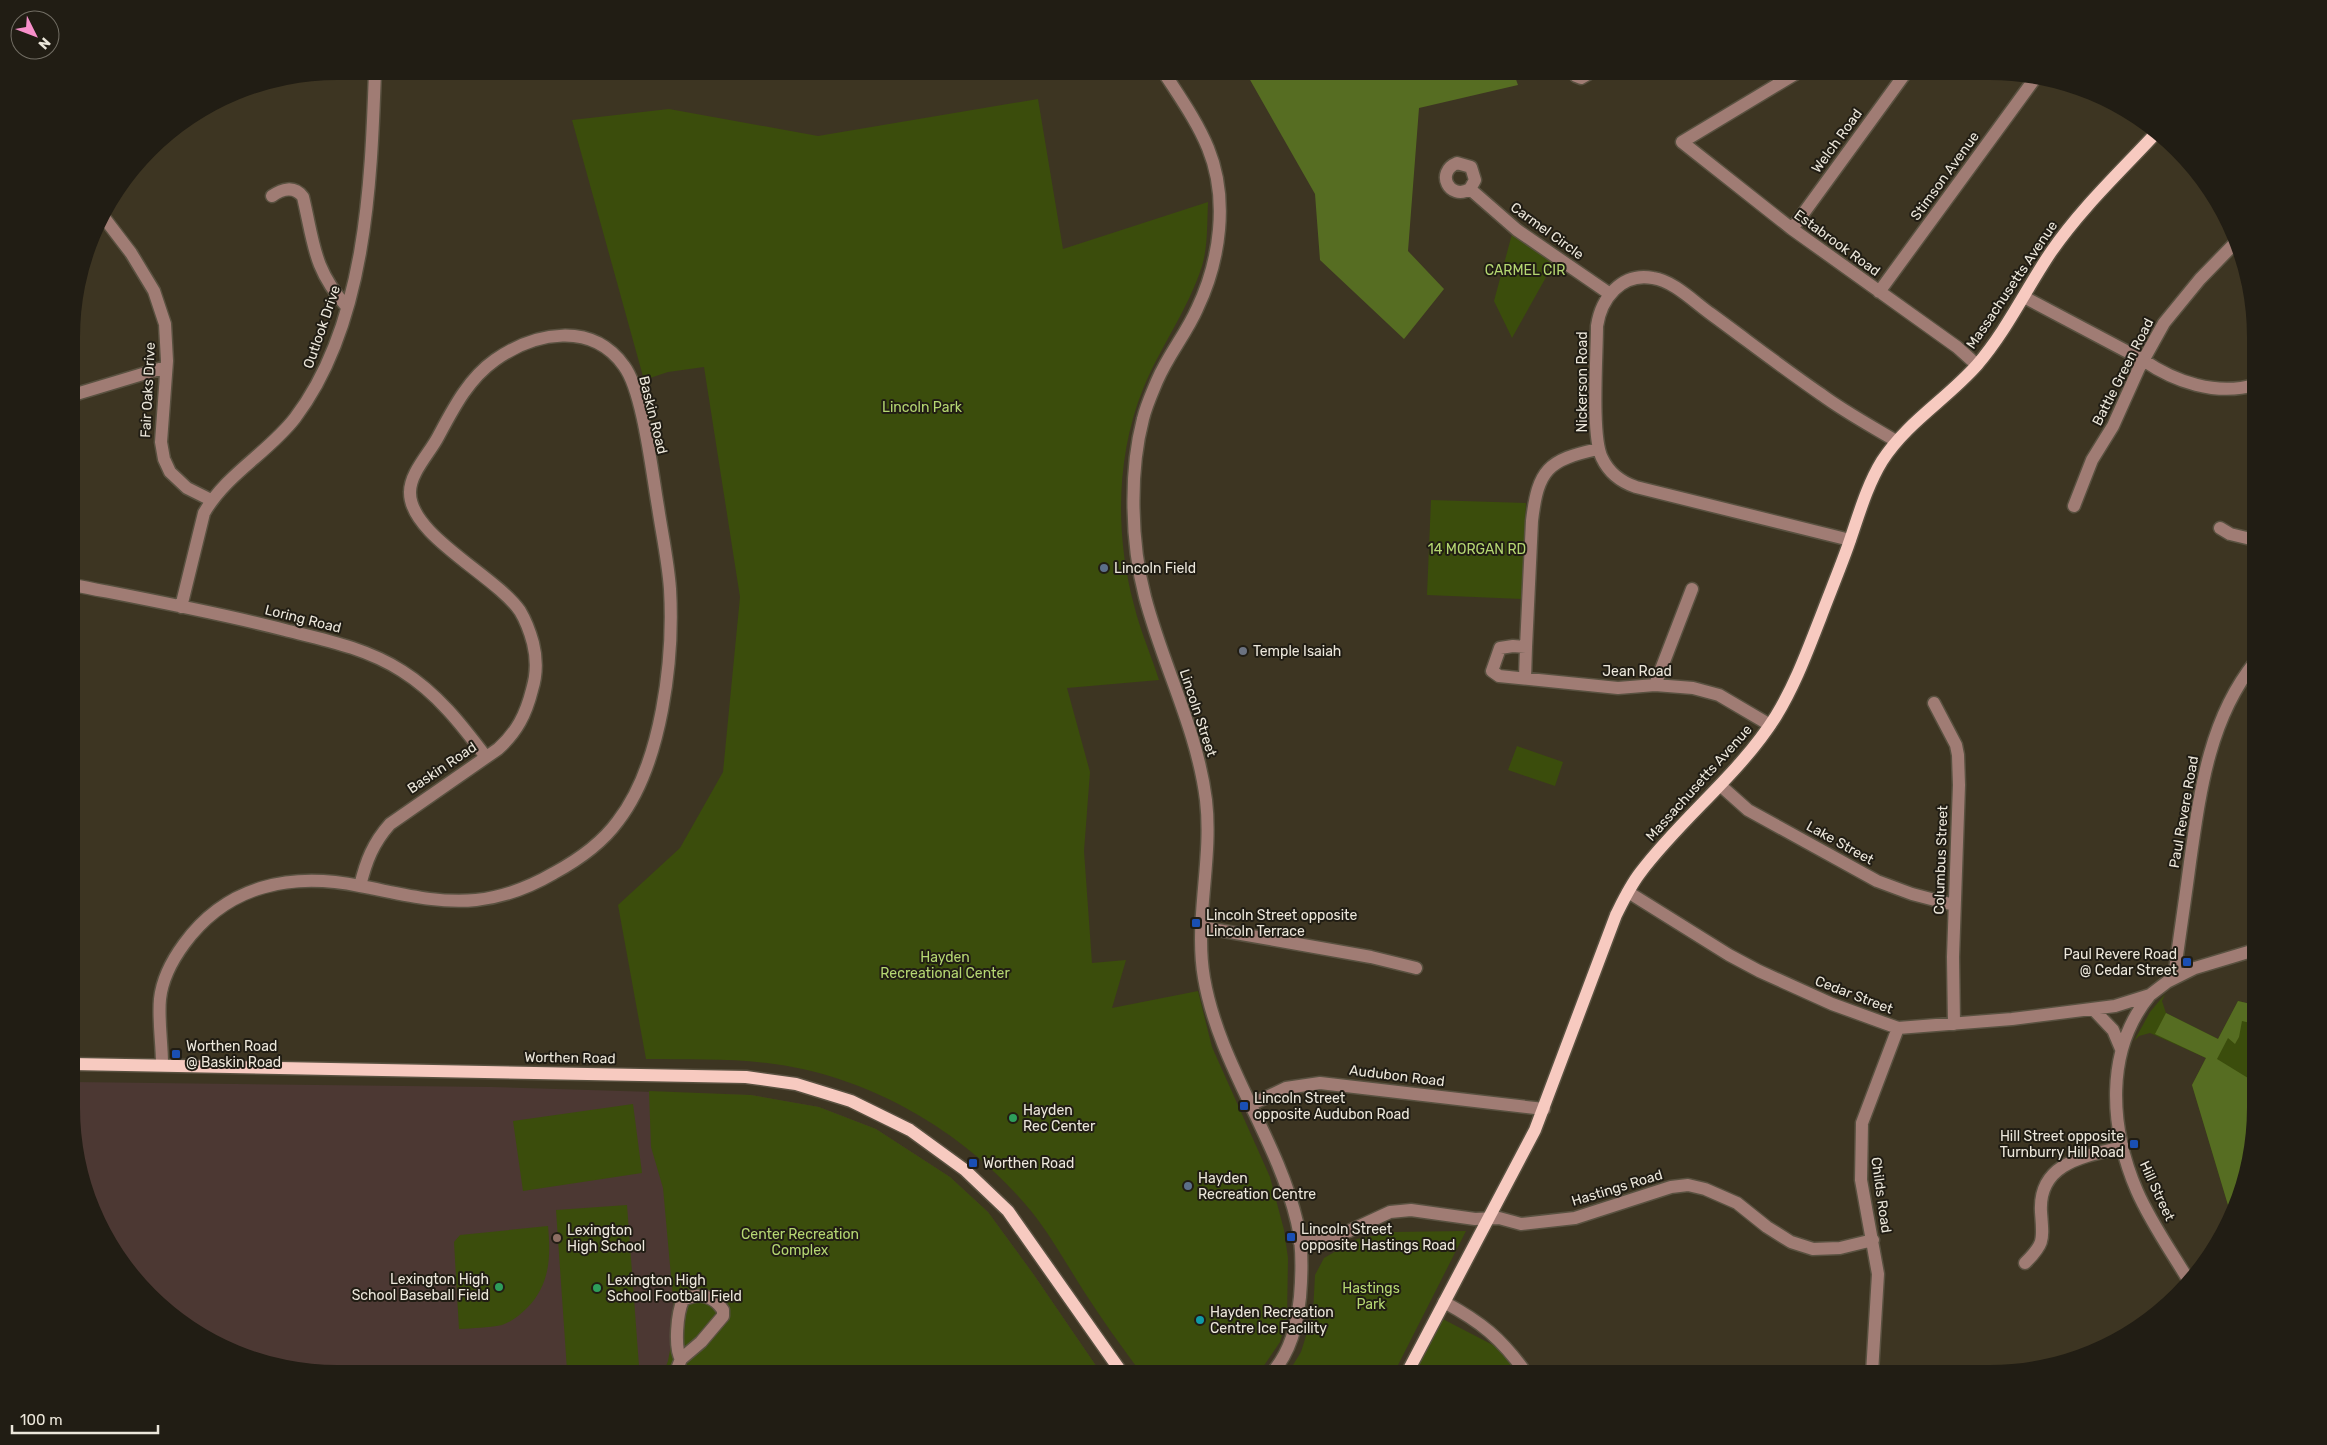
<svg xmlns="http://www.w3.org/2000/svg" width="2327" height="1445" font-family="Rubik,sans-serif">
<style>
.education{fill:#4c3833}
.green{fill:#3b4d0c}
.forest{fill:#566d22}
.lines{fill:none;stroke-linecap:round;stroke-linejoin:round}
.minor-casing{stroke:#595140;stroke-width:15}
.major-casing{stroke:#595140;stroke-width:15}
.minor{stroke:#a07c74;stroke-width:12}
.major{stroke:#f7cac0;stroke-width:12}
.service-dot{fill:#5c6f8a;stroke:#211d14;stroke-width:2}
.worship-dot{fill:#6b7280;stroke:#211d14;stroke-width:2}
.transit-dot{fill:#1a4fb4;stroke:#211d14;stroke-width:2}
.leisure-dot{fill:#2e9e5b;stroke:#211d14;stroke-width:2}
.education-dot{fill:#8d6e63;stroke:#211d14;stroke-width:2}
.culture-dot{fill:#0f9aa8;stroke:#211d14;stroke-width:2}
.labels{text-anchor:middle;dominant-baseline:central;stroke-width:4;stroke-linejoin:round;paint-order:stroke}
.street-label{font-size:14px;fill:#ece7db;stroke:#211d14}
.park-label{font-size:14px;fill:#b5d772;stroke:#211d14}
.poi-label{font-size:14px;fill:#ece7db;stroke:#211d14;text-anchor:start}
</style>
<rect width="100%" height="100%" fill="#3d3522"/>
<!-- education -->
<path class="education" d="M73 1082 491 1087 751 1095 819 1107 876 1129 950 1177 988 1212 1034 1275 1101 1373 337 1374 268 1365 190 1329 116 1255 85 1194 73 1142Z"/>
<!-- green -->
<path class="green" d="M1038 99 1063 249 1208 202C1207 223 1208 246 1202 266 1188 310 1160 347 1143 389 1116 456 1115 535 1134 605 1140 630 1151 655 1159 680L1067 688 1090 772 1084 851 1092 963 1126 960 1112 1008 1198 991 1212 1047 1270 1177 1284 1230 1288 1258 1287 1319 1280 1342 1259 1373H1141C1121 1346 1101 1318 1083 1290 1066 1263 1051 1236 1031 1211 966 1132 869 1075 767 1063 728 1058 686 1060 646 1059L618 905 680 848 723 772 740 597 704 367 668 372 644 380 572 120 669 109 818 136Z
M1512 234 1554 263 1512 338 1494 301Z
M1431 500 1526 503 1522 599 1427 595Z
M1517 746 1563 762 1555 786 1508 770Z
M2165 994 2162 1001 2166 1013 2218 1039 2238 1001 2255 1005C2255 1075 2263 1150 2231 1215L2192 1085 2206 1058 2150 1033 2139 1036 2134 1041 2150 1012Z
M649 1091 751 1095 819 1107 876 1129 950 1177 988 1212 1034 1275 1101 1373 663 1374 668 1361 673 1334 674 1309 663 1188 651 1147Z
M633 1104 642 1173 523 1191 513 1121Z
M627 1205 639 1366 567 1370 556 1210Z
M548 1226C551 1257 550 1285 527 1308 520 1315 511 1322 502 1325 488 1328 473 1328 459 1329L454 1242 460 1235Z
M1466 1231 1394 1373H1288L1301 1352 1313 1313 1315 1275 1324 1258 1357 1239 1393 1232Z
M1437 1316 1493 1345 1506 1355 1517 1373H1407Z"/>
<!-- forest -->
<path class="forest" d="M1245 71H1513L1518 85 1419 108 1408 251 1444 289 1404 339 1320 260 1315 194Z
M2238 1001 2255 1005V1024L2242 1021 2239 1037 2235 1044 2228 1038 2217 1059 2248 1078C2263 1119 2250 1177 2231 1215L2192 1085 2206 1058 2155 1034 2166 1013 2218 1039Z"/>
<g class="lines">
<defs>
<path id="minor" d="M1163 71C1179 96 1197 121 1208 148 1229 199 1220 261 1197 309 1186 334 1168 355 1157 381 1152 393 1146 406 1143 419 1129 472 1131 544 1145 597 1163 666 1197 729 1206 800 1213 860 1194 920 1204 978 1219 1065 1277 1137 1297 1222 1303 1246 1302 1273 1300 1297 1297 1325 1291 1351 1272 1373
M1571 71 1576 76 1581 78 1593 71
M1800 71 1682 142 1792 229 1957 347 1977 365
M1470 189C1449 201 1435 172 1457 163L1471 167 1475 180 1470 189 1517 230 1610 294
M272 196C282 189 294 185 303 197 314 243 313 269 347 307
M102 215 131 253 154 291 165 324 167 361 161 442 164 459 170 472 187 488 211 500
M1792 229 1907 71
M1879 292 2036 77
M2024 297 2143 360C2175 382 2216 396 2255 385
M73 395 166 367
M2074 506 2092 460 2113 426 2139 368 2164 323 2200 279 2236 242
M2220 528 2230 534 2255 540
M1850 540 1636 487C1621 482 1609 473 1602 458 1591 436 1597 355 1597 326 1601 299 1621 272 1653 278 1674 281 1694 302 1711 314 1748 341 1784 369 1822 395 1845 412 1871 426 1896 441
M73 585C144 599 215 612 285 630 325 640 366 648 402 671 437 693 461 724 486 757
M181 607 204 513C226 474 268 453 295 418 366 324 371 185 375 71
M1526 647 1532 521C1538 469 1548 460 1598 449
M1525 678 1526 647 1513 646 1500 648 1492 671 1499 676 1618 688 1655 685 1693 688 1719 695 1770 725
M1655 685 1692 589
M1934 703 1956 745 1958 755 1959 785 1953 957 1954 1024
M1721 786 1748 810 1877 881 1912 894 1954 905
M1628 892 1729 955 1759 971 1832 1004 1898 1028 2012 1019 2115 1006 2150 995 2167 982 2195 968 2255 950
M1201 927 1371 957 1416 968
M2174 978C2179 939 2185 901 2190 862 2200 792 2209 719 2255 662
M2150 995C2104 1051 2110 1128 2137 1191 2151 1223 2171 1251 2189 1281
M2094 1010 2113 1030 2121 1049
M162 1064C162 1043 158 1020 160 999 162 980 173 959 184 944 227 885 291 872 360 886 366 861 373 843 390 824L498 749C517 732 526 714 532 690 537 674 537 659 533 643 530 632 526 621 520 611 495 575 409 535 410 492 410 473 429 454 438 437 453 409 468 379 495 360 535 332 592 321 624 366 643 391 652 473 658 507 662 534 668 561 670 589 674 659 662 764 618 821 602 843 578 860 554 873 530 887 504 897 476 900 437 904 398 893 360 886
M1250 1105 1286 1088 1320 1083 1544 1109
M1300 1243 1325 1239 1349 1231 1390 1212 1411 1210 1475 1219 1499 1218 1521 1224 1575 1218 1671 1187 1688 1185 1705 1189 1737 1203 1767 1227 1791 1242 1813 1249 1840 1248 1873 1240
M2025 1263C2045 1243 2043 1240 2041 1212 2038 1162 2086 1156 2123 1147
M1444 1302C1481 1322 1501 1338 1526 1373
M1872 1373 1878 1274 1861 1180 1862 1123 1898 1028
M675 1374 681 1359 701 1342 723 1316V1310C713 1295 698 1292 683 1300 677 1313 674 1348 681 1359"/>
<path id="major" d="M73 1064 746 1077 796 1084 851 1101 910 1130 965 1170 1008 1211 1122 1373
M1407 1373 1535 1130 1616 915C1623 901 1630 886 1640 873 1682 817 1739 775 1776 716 1795 685 1807 652 1820 619 1829 595 1839 571 1848 546 1858 518 1866 487 1882 461 1907 422 1947 399 1977 365 2007 330 2026 289 2051 252 2082 207 2121 171 2157 132"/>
</defs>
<!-- minor casing -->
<use href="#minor" class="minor-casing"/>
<!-- major casing -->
<use href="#major" class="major-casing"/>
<!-- minor -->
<use href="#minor" class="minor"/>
<!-- major -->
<use href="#major" class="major"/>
</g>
<!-- markers -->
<g class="service-dot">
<circle cx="1104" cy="568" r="5"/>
<circle cx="1188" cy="1186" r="5"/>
</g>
<circle class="worship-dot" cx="1243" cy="651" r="5"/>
<g class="transit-dot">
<rect x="1191" y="918" width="10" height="10" rx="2.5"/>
<rect x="2182" y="957" width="10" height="10" rx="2.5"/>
<rect x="171" y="1049" width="10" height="10" rx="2.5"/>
<rect x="1239" y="1101" width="10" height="10" rx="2.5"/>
<rect x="2129" y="1139" width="10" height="10" rx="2.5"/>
<rect x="968" y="1158" width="10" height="10" rx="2.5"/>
<rect x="1286" y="1232" width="10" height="10" rx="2.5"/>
</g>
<g class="leisure-dot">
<circle cx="1013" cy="1118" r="5"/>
<circle cx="499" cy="1287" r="5"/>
<circle cx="597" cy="1288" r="5"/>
</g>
<circle class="education-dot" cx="557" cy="1238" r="5"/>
<circle class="culture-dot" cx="1200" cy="1320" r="5"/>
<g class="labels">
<!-- street labels -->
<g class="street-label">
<text transform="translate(1837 141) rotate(-54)">Welch Road</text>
<text transform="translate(1945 176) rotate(-54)">Stimson Avenue</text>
<text transform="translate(1547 231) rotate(36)">Carmel Circle</text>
<text transform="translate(1837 243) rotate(36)">Estabrook Road</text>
<text transform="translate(2012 285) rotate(-56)">Massachusetts Avenue</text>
<text transform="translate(322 327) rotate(-71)">Outlook Drive</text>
<text transform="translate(2123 372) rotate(-63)">Battle Green Road</text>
<text transform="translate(1582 382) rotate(-90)">Nickerson Road</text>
<text transform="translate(148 390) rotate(-87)">Fair Oaks Drive</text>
<text transform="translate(653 415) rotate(76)">Baskin Road</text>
<text transform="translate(303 619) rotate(14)">Loring Road</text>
<text x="1637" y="671">Jean Road</text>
<text transform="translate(1198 713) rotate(72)">Lincoln Street</text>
<text transform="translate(442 768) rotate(-34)">Baskin Road</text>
<text transform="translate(1699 783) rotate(-48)">Massachusetts Avenue</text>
<text transform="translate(2184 812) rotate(-80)">Paul Revere Road</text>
<text transform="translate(1840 843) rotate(29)">Lake Street</text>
<text transform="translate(1941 860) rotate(-88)">Columbus Street</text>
<text transform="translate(1854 995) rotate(21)">Cedar Street</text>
<text transform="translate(570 1058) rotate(1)">Worthen Road</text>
<text transform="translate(1397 1076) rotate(7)">Audubon Road</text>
<text transform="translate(1617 1188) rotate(-17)">Hastings Road</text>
<text transform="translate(2157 1191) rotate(65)">Hill Street</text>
<text transform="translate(1881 1195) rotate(82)">Childs Road</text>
</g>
<!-- park labels -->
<g class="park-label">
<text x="1525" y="270">CARMEL CIR</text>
<text x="922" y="407">Lincoln Park</text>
<text x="1477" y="549">14 MORGAN RD</text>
<text x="945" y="957">Hayden<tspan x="945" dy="16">Recreational Center</tspan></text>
<text x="800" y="1234">Center Recreation<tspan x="800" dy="16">Complex</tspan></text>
<text x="1371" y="1288">Hastings<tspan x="1371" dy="16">Park</tspan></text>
</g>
<!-- poi labels -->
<g class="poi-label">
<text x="1114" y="568">Lincoln Field</text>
<text x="1253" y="651">Temple Isaiah</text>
<text x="1206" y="915">Lincoln Street opposite<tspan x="1206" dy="16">Lincoln Terrace</tspan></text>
<text x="2177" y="954" text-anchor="end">Paul Revere Road<tspan x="2177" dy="16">@ Cedar Street</tspan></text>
<text x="186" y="1046">Worthen Road<tspan x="186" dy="16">@ Baskin Road</tspan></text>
<text x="1254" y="1098">Lincoln Street<tspan x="1254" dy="16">opposite Audubon Road</tspan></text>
<text x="1023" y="1110">Hayden<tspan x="1023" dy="16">Rec Center</tspan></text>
<text x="2124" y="1136" text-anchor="end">Hill Street opposite<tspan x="2124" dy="16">Turnburry Hill Road</tspan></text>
<text x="983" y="1163">Worthen Road</text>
<text x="1198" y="1178">Hayden<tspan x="1198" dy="16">Recreation Centre</tspan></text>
<text x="1301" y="1229">Lincoln Street<tspan x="1301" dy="16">opposite Hastings Road</tspan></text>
<text x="567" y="1230">Lexington<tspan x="567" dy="16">High School</tspan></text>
<text x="489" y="1279" text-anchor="end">Lexington High<tspan x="489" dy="16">School Baseball Field</tspan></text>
<text x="607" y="1280">Lexington High<tspan x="607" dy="16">School Football Field</tspan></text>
<text x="1210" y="1312">Hayden Recreation<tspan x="1210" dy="16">Centre Ice Facility</tspan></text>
</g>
</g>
<!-- crop -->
<path d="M0 0H2327V1445H0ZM337 80H1990A257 257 0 0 1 2247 337V1108A257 257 0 0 1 1990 1365H337A257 257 0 0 1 80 1108V337A257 257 0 0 1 337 80Z" fill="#211d14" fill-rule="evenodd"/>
<!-- north arrow -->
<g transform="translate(35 35) rotate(132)"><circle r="24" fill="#211d14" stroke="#726e64"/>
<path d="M0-4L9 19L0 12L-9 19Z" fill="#f890cb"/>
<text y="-8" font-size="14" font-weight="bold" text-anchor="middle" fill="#ece7db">N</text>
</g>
<!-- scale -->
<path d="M12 1425v8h146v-8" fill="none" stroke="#ece7db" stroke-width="2.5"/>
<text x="20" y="1425" font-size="15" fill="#ece7db" stroke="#211d14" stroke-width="4" paint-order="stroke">100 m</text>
</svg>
